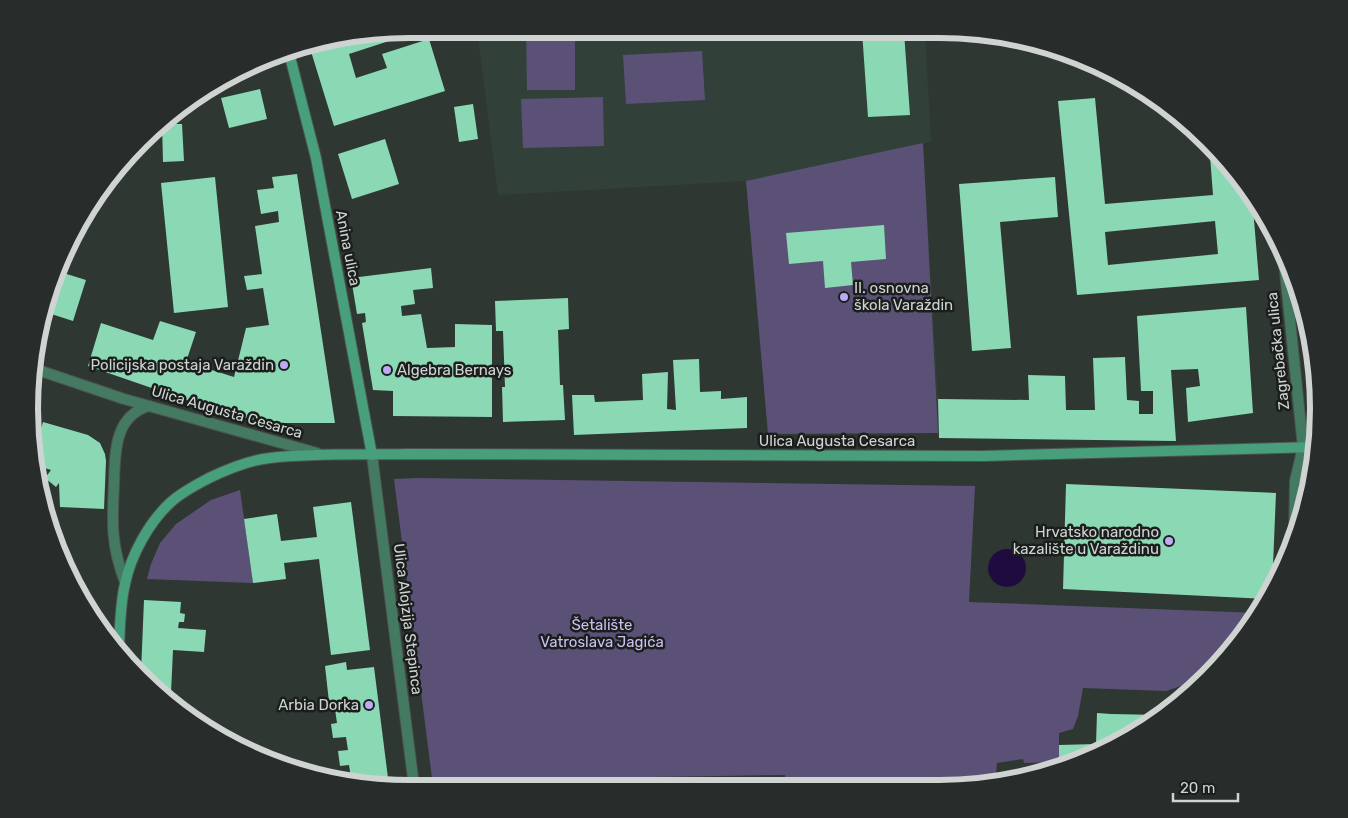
<svg xmlns="http://www.w3.org/2000/svg" width="1348" height="818" font-family="Rubik,sans-serif">
<style>
.built{fill:#314038}
.green{fill:#5b5176}
.water{fill:#200b3f}
.building{fill:#8bd8b4;fill-rule:evenodd}
.lines{fill:none;stroke-linecap:round;stroke-linejoin:round}
.service-casing{stroke:#4c5350;stroke-width:12}
.minor-casing{stroke:#4c5350;stroke-width:12}
.tertiary-casing{stroke:#4c5350;stroke-width:12}
.secondary-casing{stroke:#4c5350;stroke-width:12}
.service{stroke:#457a62;stroke-width:10}
.minor{stroke:#457a62;stroke-width:10}
.tertiary{stroke:#457a62;stroke-width:10}
.secondary{stroke:#47a07b;stroke-width:10}
.poi-dot{fill:#bea9f4;stroke:#1a1e1c;stroke-width:2}
.labels{text-anchor:middle;dominant-baseline:central;stroke-width:5;stroke-linejoin:round;paint-order:stroke}
.street-label{font-size:15px;fill:#cfd4d2;stroke:#1a1e1c}
.poi-label{font-size:15px;fill:#cfd4d2;stroke:#1a1e1c;text-anchor:end}
.park-label{font-size:15px;fill:#ccbef2;stroke:#1a1e1c}
.rim{fill:none;stroke:#cfd4d2;stroke-width:6}
</style>
<rect width="100%" height="100%" fill="#2f3733"/>
<!-- built -->
<path class="built" d="M477 29 925 32 931 142 923 143 938 399V433L768 434 746 181 498 195Z"/>
<!-- green -->
<path class="green" d="M526 29 575 30V90H527Z
M702 51 705 100 626 104 623 55Z
M603 97 604 146 523 148 521 99Z
M923 143 938 433 768 434 746 181Z
M418 478 975 486 969 602 1258 613 1241 640 1207 677 1166 691 1083 688 1078 716 1073 729 1059 733V762L1024 763 1023 759 997 763 995 783 956 780 955 788H785V775L656 777V787L433 786 394 479Z
M240 490 253 583 147 579 151 564 160 543 176 524 211 500Z"/>
<!-- water -->
<path class="water" d="M988 568a19 19 0 1 1 38 0a19 19 0 1 1-38 0Z"/>
<!-- building -->
<path class="building" d="M862 31 904 32 910 115 868 117Z
M386 32 389 41 349 54 356 78 387 68 382 54 429 39 445 91 334 126 309 45Z
M1117 77 1122 79 1135 87H1117Z
M260 89 267 119 229 128 221 98Z
M1095 98 1105 204 1213 195 1209 143 1225 158 1252 196 1259 280 1077 295 1058 101ZM1215 221 1218 254 1108 265 1105 232Z
M473 104 478 139 459 142 454 107Z
M181 105V119H167L178 107Z
M162 124H182L184 161 163 162Z
M385 139 399 184 352 199 338 154Z
M297 174 335 423H266L224 413 88 366 101 323 153 340 160 321 196 332 186 362 234 377 246 328 269 325 263 288 247 290 244 276 262 274 255 226 279 222 278 211 261 214 257 190 274 188 272 177Z
M215 177 228 307 174 313 161 183Z
M1055 177 1058 217 1000 222 1011 348 972 351 959 184Z
M884 225 886 259 851 262 853 285 825 288 823 261 789 264 786 233Z
M431 268 433 288 413 290 415 304 401 306 402 316 421 314 427 348 455 347V324L492 325V417L393 416V391L373 390 362 323 366 322 365 313 357 314 351 278Z
M57 271 86 280 73 321 45 312 49 287Z
M568 298 569 329 558 330 560 385H563L565 420 503 422 502 387H505L503 331H496L495 301Z
M1246 307 1253 413 1188 422 1186 388 1200 386 1198 369 1171 370 1176 441 939 438 938 399 1029 400 1028 375 1065 376 1066 410H1095L1093 358 1125 357 1127 400 1139 401V414H1153V391H1141L1137 316Z
M1309 334 1316 359 1318 415 1315 412Z
M699 359 700 392 721 391V399L747 397V428L574 435 572 395H594L595 402 643 400 642 374 668 372 667 409 676 410 673 360Z
M43 422 88 435 100 443 105 454 106 461 104 509 60 507 59 483 56 487 45 478 51 470 38 466 35 449Z
M1066 484 1276 493 1272 590 1267 599 1063 589Z
M351 502 370 650 331 655 319 559 284 563 286 579 253 583 244 519 277 514 281 541 317 537 313 507Z
M144 600 181 602 180 613 185 614 184 622H179L178 628 206 630 204 652 173 650 171 693H175L174 707 141 672Z
M346 662 347 670 374 667 389 786H360L352 784 349 765 340 766 338 751 348 750 346 737 333 738 331 724 337 723 334 702H329L325 666Z
M1097 713 1111 714 1162 715 1129 738 1074 761 1059 762V745L1096 744Z
M955 780 990 783V784L955 788Z"/>
<g class="lines">
<defs>
<path id="service" d="M125 582C111 546 112 522 114 484 115 453 114 416 149 406"/>
<path id="minor" d="M35 369 124 399 317 453
M1303 447 1313 465
M372 455 414 786
M1294 540 1295 481 1303 447"/>
<path id="tertiary" d="M1283 252 1303 447"/>
<path id="secondary" d="M288 49 316 158 372 455
M119 648C120 627 120 605 125 584 131 555 149 522 171 502 182 492 196 485 209 478 228 469 250 460 270 458 316 453 361 455 407 454L983 456 1316 447"/>
</defs>
<!-- service casing -->
<use href="#service" class="service-casing"/>
<!-- minor casing -->
<use href="#minor" class="minor-casing"/>
<!-- tertiary casing -->
<use href="#tertiary" class="tertiary-casing"/>
<!-- secondary casing -->
<use href="#secondary" class="secondary-casing"/>
<!-- service -->
<use href="#service" class="service"/>
<!-- minor -->
<use href="#minor" class="minor"/>
<!-- tertiary -->
<use href="#tertiary" class="tertiary"/>
<!-- secondary -->
<use href="#secondary" class="secondary"/>
</g>
<!-- markers -->
<g class="poi-dot">
<circle cx="844" cy="297" r="5"/>
<circle cx="284" cy="365" r="5"/>
<circle cx="387" cy="370" r="5"/>
<circle cx="1169" cy="541" r="5"/>
<circle cx="369" cy="705" r="5"/>
</g>
<g class="labels">
<!-- street labels -->
<g class="street-label">
<text transform="translate(348 248) rotate(79)">Anina ulica</text>
<text transform="translate(1278 351) rotate(-96)">Zagrebačka ulica</text>
<text transform="translate(227 412) rotate(16)">Ulica Augusta Cesarca</text>
<text x="837" y="441">Ulica Augusta Cesarca</text>
<text transform="translate(408 619) rotate(83)">Ulica Alojzija Stepinca</text>
</g>
<!-- poi labels -->
<g class="poi-label">
<text x="854" y="288" text-anchor="start">II. osnovna<tspan x="854" dy="17">škola Varaždin</tspan></text>
<text x="274" y="365">Policijska postaja Varaždin</text>
<text x="397" y="370" text-anchor="start">Algebra Bernays</text>
<text x="1159" y="532">Hrvatsko narodno<tspan x="1159" dy="17">kazalište u Varaždinu</tspan></text>
<text x="359" y="705">Arbia Dorka</text>
</g>
<!-- park labels -->
<g class="park-label">
<text x="602" y="625">Šetalište<tspan x="602" dy="17">Vatroslava Jagića</tspan></text>
</g>
</g>
<!-- crop -->
<path d="M0 0H1348V818H0ZM409 38H939A371 371 0 0 1 1310 409V409A371 371 0 0 1 939 780H409A371 371 0 0 1 38 409V409A371 371 0 0 1 409 38Z" fill="#282d2b" fill-rule="evenodd"/>
<path class="rim" d="M409 38H939A371 371 0 0 1 1310 409V409A371 371 0 0 1 939 780H409A371 371 0 0 1 38 409V409A371 371 0 0 1 409 38Z"/>
<!-- scale -->
<path d="M1173 793v8h65v-8" fill="none" stroke="#cfd4d2" stroke-width="2.5"/>
<text x="1180" y="793" font-size="15" fill="#cfd4d2" stroke="#1a1e1c" stroke-width="4" paint-order="stroke">20 m</text>
</svg>
